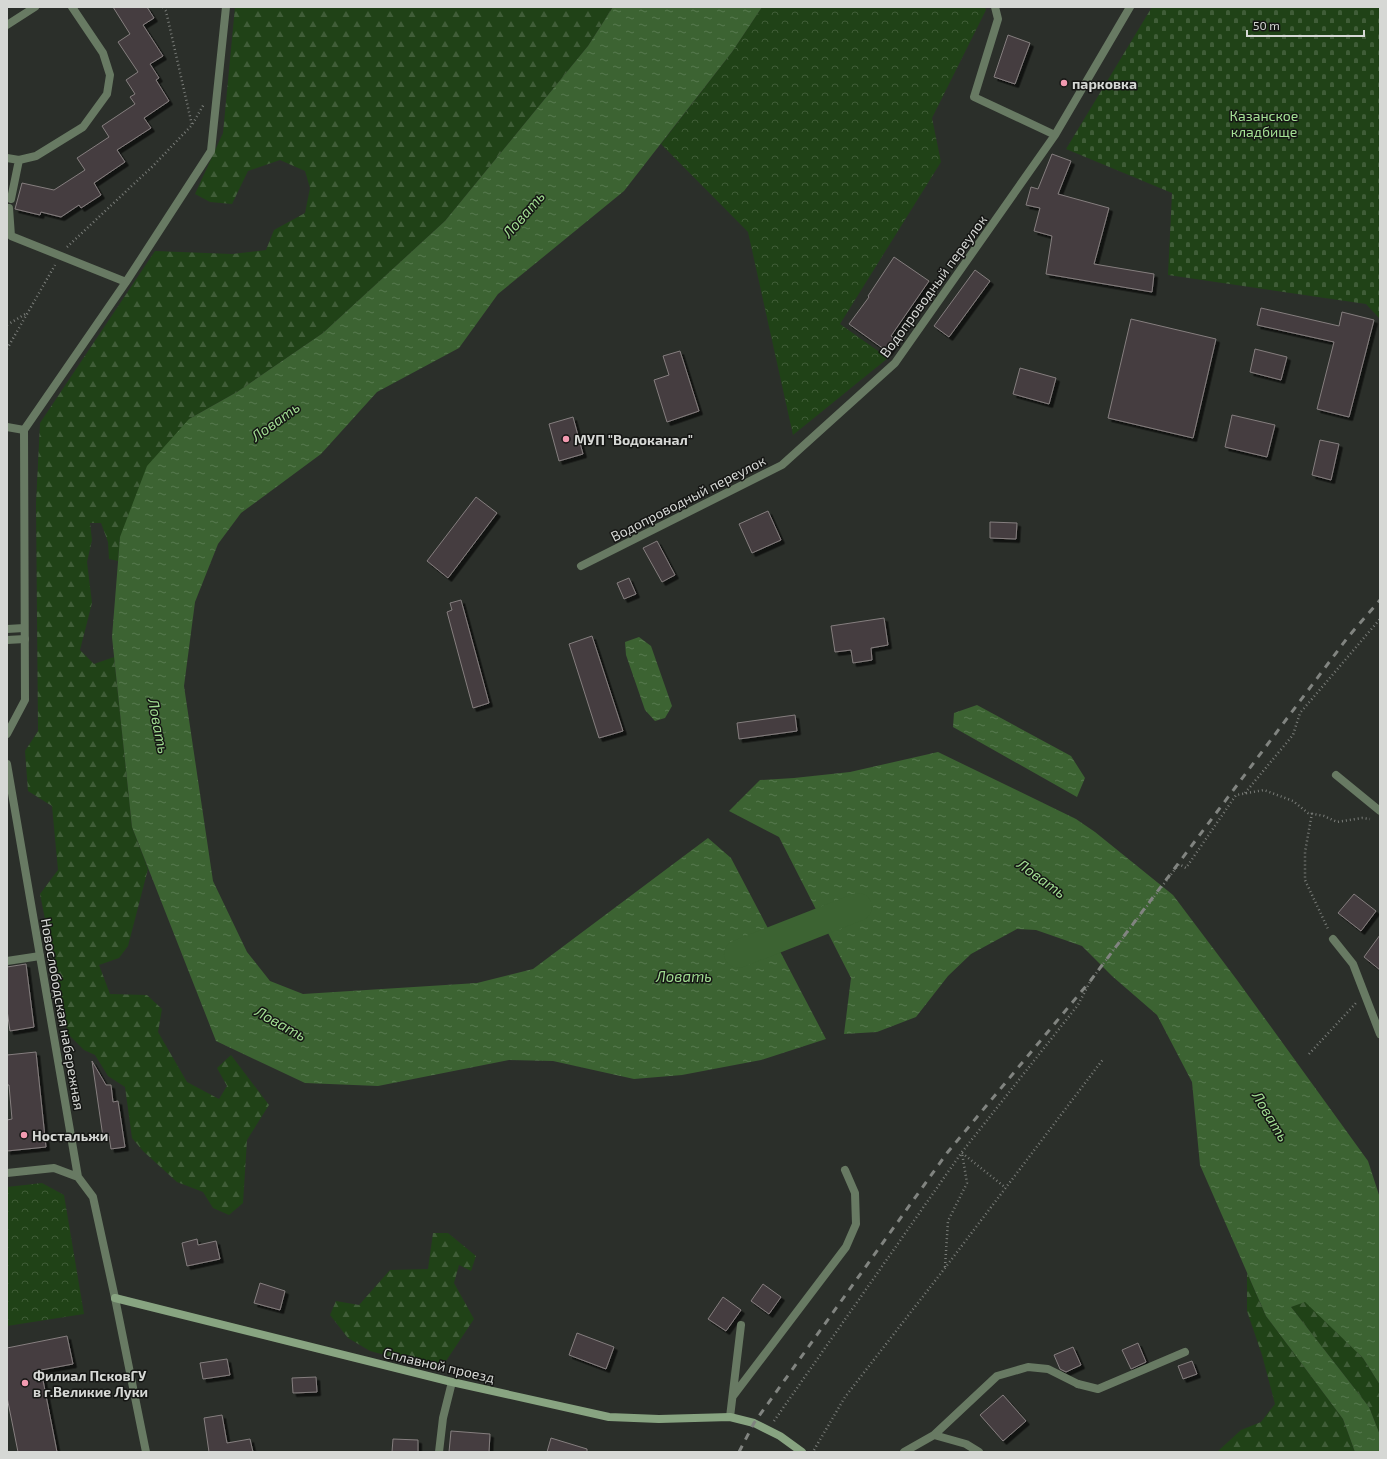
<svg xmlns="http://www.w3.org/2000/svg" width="1387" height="1459" font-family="'Exo 2',sans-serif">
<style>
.forest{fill:url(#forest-firs)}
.cemetery{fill:url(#cemetery-stones)}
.park{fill:url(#park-crowns)}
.water{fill:url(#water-ripples)}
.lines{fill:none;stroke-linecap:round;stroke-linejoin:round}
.river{stroke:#3c6332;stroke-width:28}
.building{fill:#453e3f;stroke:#857e7f;filter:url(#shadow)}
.path{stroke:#7a7d79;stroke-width:2.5;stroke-dasharray:1 3;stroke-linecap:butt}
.lane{stroke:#687a63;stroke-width:8}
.street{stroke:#687a63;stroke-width:8}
.secondary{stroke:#88a481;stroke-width:8}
.rail{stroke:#818480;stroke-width:3;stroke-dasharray:7 7;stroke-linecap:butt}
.poi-dot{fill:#f29ab0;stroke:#151614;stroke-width:1.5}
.labels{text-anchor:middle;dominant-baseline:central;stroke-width:3;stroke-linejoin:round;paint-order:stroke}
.poi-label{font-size:14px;font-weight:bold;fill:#d6d8d5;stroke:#151614;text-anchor:start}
.park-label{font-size:14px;fill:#a4e095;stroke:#151614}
.street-label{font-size:14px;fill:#d6d8d5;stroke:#151614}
.water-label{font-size:15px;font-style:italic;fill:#a0dc91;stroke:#151614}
</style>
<defs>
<pattern id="forest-firs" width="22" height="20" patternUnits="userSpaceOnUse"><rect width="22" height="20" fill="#204217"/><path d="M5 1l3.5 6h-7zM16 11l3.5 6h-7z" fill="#405d38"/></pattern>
<pattern id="cemetery-stones" width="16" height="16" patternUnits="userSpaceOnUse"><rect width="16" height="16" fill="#204217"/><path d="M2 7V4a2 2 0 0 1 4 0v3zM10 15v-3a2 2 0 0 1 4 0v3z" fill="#405d38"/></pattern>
<pattern id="park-crowns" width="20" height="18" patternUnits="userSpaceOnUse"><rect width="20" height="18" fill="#204217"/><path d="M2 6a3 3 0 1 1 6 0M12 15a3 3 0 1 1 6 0" fill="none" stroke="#405d38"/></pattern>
<pattern id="water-ripples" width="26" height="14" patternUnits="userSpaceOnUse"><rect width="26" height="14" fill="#3c6332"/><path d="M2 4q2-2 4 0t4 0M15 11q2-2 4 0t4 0" fill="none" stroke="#57794f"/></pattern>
<filter id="shadow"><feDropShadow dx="3.5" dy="3.5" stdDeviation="0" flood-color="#0009"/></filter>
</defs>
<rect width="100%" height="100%" fill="#2b2f2a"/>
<!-- forest -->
<path class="forest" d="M235 7H613L588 46 445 221 323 333 237 392 189 419 120 537 118 561 109 559 108 542 101 523H90L92 540 87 562 92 603 80 650 94 664 114 657 132 827 148 869 128 946 119 958 99 965 110 994 147 995 162 1009 158 1032 187 1082 219 1099 227 1086 217 1068 231 1055 269 1105 247 1140 243 1203 229 1215 213 1208 203 1192 177 1182 143 1151 132 1138 125 1087 108 1076 95 1055 84 1050 68 1034 40 894 58 870 52 806 28 791 25 751 38 731 36 503 40 423 155 251 232 254 266 250 274 230 305 213 310 188 305 171 280 160 248 171 232 204 210 202 195 194 223 133Z
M433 1233H448L476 1256 471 1271 459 1265 454 1283 474 1319 440 1370 370 1351 348 1338 330 1315 336 1301 359 1305 390 1270 428 1269Z
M1247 1273 1266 1316 1343 1419 1355 1452H1217L1241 1430 1261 1422 1275 1404 1262 1355 1247 1311Z
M1305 1301 1363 1358 1380 1385V1435L1369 1407 1291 1307Z"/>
<!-- cemetery -->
<path class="cemetery" d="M1152 7H1380V318H1379L1366 304 1168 275 1172 193 1066 149Z"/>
<!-- park -->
<path class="park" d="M762 7H985L986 10 932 118 941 162 840 324 888 358 793 435 748 232 661 144 732 52Z
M42 1183 64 1195 84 1314 7 1326V1187Z"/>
<!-- water -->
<path class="water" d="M613 7H762L732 52 624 191 498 294 459 348 377 392 321 454 241 513 218 544 195 602 184 686 213 881 247 952 270 981 303 994 477 983 533 969 708 838 731 858 826 1039 761 1060 682 1075 634 1079 553 1061 509 1060 378 1086 305 1083 216 1041 132 827 112 637 120 537 147 466 189 419 237 392 323 333 445 221 588 46Z
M639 637 651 646 672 706 665 718 655 721 645 710 626 655 625 642Z
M977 705 1071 756 1085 778 1077 797 953 727 954 713Z
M938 752 1076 819 1095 832 1173 895 1237 980 1368 1161 1380 1198V1385L1363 1358 1305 1302 1291 1307 1369 1407 1380 1435V1452H1355L1343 1419 1266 1316 1200 1165 1192 1082 1157 1015 1112 976 1082 946 1036 930 1017 929 971 954 948 976 916 1017 877 1032 844 1034 851 978 779 837 729 811 760 780 794 778 850 772Z"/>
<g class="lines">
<!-- river -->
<path class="river" d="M738 954 858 907"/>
</g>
<!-- building -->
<path class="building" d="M113 7H147L154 18 143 25 163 56 150 64 159 78 156 80 169 101 144 118 151 128 117 150 125 162 94 183 101 195 81 208 79 205 61 217 41 212 40 215 15 209 22 183 54 190 85 170 77 158 109 137 102 126 135 104 130 97 135 94 126 80 138 72 118 42 130 34Z
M1008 35 1030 43 1015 84 994 77Z
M1052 154 1071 161 1058 194 1109 208 1094 264 1154 274 1152 292 1046 274 1052 236 1034 231 1040 208 1026 205 1031 187 1038 189Z
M894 257 929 281 891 336 896 340 888 352 849 324 869 297 868 296Z
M975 270 990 281 949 337 934 326Z
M1261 308 1339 326 1342 312 1374 320 1349 417 1317 409 1334 342 1257 325Z
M1131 319 1216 339 1193 438 1108 418Z
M1255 349 1287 357 1281 380 1250 372Z
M680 351 699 411 667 422 654 380 669 375 663 356Z
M1020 368 1056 378 1049 404 1013 394Z
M1232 415 1275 425 1267 457 1225 447Z
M573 417 583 454 559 461 549 424Z
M1320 440 1339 444 1331 480 1312 475Z
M476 497 497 513 448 578 427 561Z
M768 511 781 540 752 553 739 524Z
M990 522 1017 523 1016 539 990 538Z
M657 541 675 575 662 582 643 548Z
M629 578 636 594 624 599 617 583Z
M461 600 489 703 473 708 447 612 452 610 450 603Z
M884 618 888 645 871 648 872 660 853 663 851 650 835 652 831 626Z
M592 636 623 731 599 738 569 644Z
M795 715 797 731 739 739 737 723Z
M1354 894 1376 911 1361 931 1338 913Z
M1380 935V970L1364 957Z
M26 964 34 1027 10 1031 7 1010V967Z
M36 1052 46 1147 7 1151V1120L12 1119 9 1085H7V1055Z
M92 1061 106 1085H111L113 1102 118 1101 125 1147 111 1149 109 1136 103 1137Z
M197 1239 198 1245 216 1241 220 1259 187 1266 182 1243Z
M260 1283 285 1291 280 1310 254 1303Z
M763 1284 781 1297 769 1314 751 1301Z
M723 1297 741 1310 726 1331 708 1319Z
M577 1333 614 1347 606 1369 569 1355Z
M67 1336 73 1364 41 1370 57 1452H18L7 1397V1348Z
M1138 1343 1146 1362 1131 1369 1122 1350Z
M1073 1347 1081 1365 1066 1372 1060 1369 1054 1355Z
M227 1359 230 1375 203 1379 200 1363Z
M1192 1361 1197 1374 1183 1379 1178 1366Z
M316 1377 317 1392 293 1393 292 1378Z
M1003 1395 1026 1421 1003 1441 980 1415Z
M222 1415 227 1443 250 1439 253 1452H209L204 1418Z
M451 1431 490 1434 489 1452H449Z
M551 1438 587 1449V1452H547Z
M393 1439 418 1440V1452H392Z"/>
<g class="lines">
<!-- path -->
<path class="path" d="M163 7 166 11 192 125
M67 247 153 166 192 125 204 104
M7 325 27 313
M7 349 55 265
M1245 793 1293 735 1300 713 1380 619
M1312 813 1305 852V880L1328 929
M1309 1054 1356 1003
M962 1153 1006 1188
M945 1267 948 1221 967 1183 962 1153
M774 1421 962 1152 1078 1005 1091 980 1179 864 1186 868 1236 795 1264 790 1293 801 1308 813 1324 816 1337 822 1362 818 1370 819
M814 1450 845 1397 945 1268 1104 1058"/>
<!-- lane -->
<path class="lane" d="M7 25 35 7
M7 158 19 160 36 156 83 127 107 94 110 75 103 53 72 7
M11 199 19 160
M9 208 11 236 126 282
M24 430 126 282 211 151 226 7
M7 629 24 628
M7 640 25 639
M1336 775 1380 811
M1333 939 1353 964 1380 1034
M7 961 40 956
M1078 1384 1098 1389 1185 1352
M733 1396 846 1247 856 1224 855 1193 845 1170
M730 1417 741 1325"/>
<!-- street -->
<path class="street" d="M995 7 998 19 974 97 1055 135
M7 427 24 430 25 700 7 734
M581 566 782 465 895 363 1055 135 1130 7
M7 764 78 1177 93 1197 115 1298 146 1452
M7 1173 54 1168 78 1177
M934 1435 966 1444 979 1452
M439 1452 443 1418 452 1382
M904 1452 934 1435 997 1376 1028 1367 1048 1369 1078 1384"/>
<!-- secondary -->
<path class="secondary" d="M115 1298 452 1382 609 1417 659 1419 730 1417 754 1423 780 1436 802 1452"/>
<!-- rail -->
<path class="rail" d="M739 1452 754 1423 947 1153 1091 980 1348 637 1380 600"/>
</g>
<!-- markers -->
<g class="poi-dot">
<circle cx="1064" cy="83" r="4"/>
<circle cx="566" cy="439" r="4"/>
<circle cx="24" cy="1135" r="4"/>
<circle cx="25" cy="1383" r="4"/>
</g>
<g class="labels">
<!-- poi labels -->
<g class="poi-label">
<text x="1072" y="83">парковка</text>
<text x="574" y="439">МУП "Водоканал"</text>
<text x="32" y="1135">Ностальжи</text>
<text x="33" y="1375">Филиал ПсковГУ<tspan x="33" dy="16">в г.Великие Луки</tspan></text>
</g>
<!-- park labels -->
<g class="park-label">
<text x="1264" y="115">Казанское<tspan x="1264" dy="16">кладбище</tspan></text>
</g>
<!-- street labels -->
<g class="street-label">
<text transform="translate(933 286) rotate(-54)">Водопроводный переулок</text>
<text transform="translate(688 498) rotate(-27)">Водопроводный переулок</text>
<text transform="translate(63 1014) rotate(80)">Новослободская набережная</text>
<text transform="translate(439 1365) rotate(13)">Сплавной проезд</text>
</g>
<!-- water labels -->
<g class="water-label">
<text transform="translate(523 214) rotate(-49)">Ловать</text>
<text transform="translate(275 421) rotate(-36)">Ловать</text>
<text transform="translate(159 726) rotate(79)">Ловать</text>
<text transform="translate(1042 878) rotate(36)">Ловать</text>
<text x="684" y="976">Ловать</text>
<text transform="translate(281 1023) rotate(29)">Ловать</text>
<text transform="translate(1271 1116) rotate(59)">Ловать</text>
</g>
</g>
<!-- border -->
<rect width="1387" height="1459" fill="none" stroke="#d6d8d5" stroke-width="16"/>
<!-- scale -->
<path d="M1247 30v6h117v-6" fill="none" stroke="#d6d8d5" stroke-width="2"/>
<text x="1253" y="30" font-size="12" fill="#d6d8d5" stroke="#151614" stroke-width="3" paint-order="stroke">50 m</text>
</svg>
